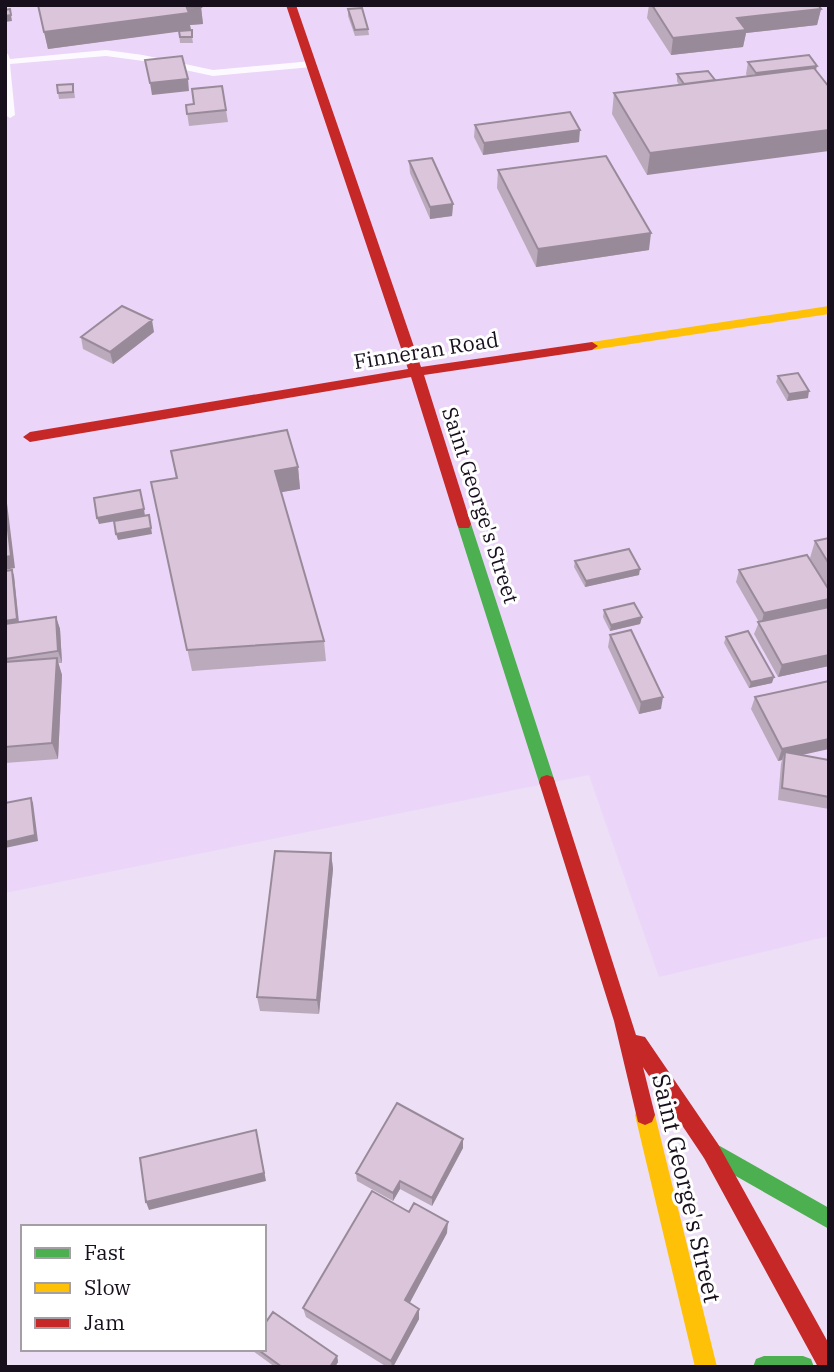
<svg xmlns="http://www.w3.org/2000/svg" width="834" height="1372" font-family="'IBM Plex Serif',serif">
<style>
.built{fill:#ebd5f9}
.lines{fill:none;stroke-linecap:round;stroke-linejoin:round}
.lane{fill:#fcfafe;fill-rule:evenodd}
.fast{fill:#4caf50;fill-rule:evenodd}
.slow{fill:#ffc107;fill-rule:evenodd}
.jam{fill:#c62828;fill-rule:evenodd}
.wall{fill:#bba9bc}
.shaded-wall{fill:#998a99}
.building{fill:#dac5db;stroke:#998a99;stroke-width:2}
.labels{text-anchor:middle;dominant-baseline:central;stroke-width:6;stroke-linejoin:round;paint-order:stroke}
.street-label{font-size:21px;fill:#180f1d;stroke:#fff}
.near-street-label{font-size:24px;fill:#180f1d;stroke:#fff}
</style>
<rect width="100%" height="100%" fill="#eddff6"/>
<!-- built -->
<path class="built" d="M5 5H829V936L659 977 589 775 5 893Z"/>
<g class="lines">
<!-- lane -->
<path class="lane" d="M106 50 143 55 213 70 312 61 317 64 312 67 213 76 143 61 106 56 10 64 15 115 10 118 5 115V53L8 54 10 59Z"/>
<!-- fast -->
<path class="fast" d="M464 519 471 524 555 782 553 787 547 789 541 787 539 782 457 524Z
M711 1141 829 1208V1229L704 1158 701 1151 704 1144Z
M764 1356H803L811 1359 814 1367H753L756 1359Z"/>
<!-- slow -->
<path class="slow" d="M829 306V314L592 350 586 346 592 342Z
M645 1105 652 1108 655 1115 717 1367H695L635 1115 638 1108Z"/>
<!-- jam -->
<path class="jam" d="M286 5H296L421 367 592 342 598 346 592 350 424 375 471 524 469 528H459L457 524 411 377 30 442 23 437 30 432 408 369Z
M547 775 553 777 555 782 636 1035 645 1037 718 1144 829 1344V1367H818L704 1158 643 1067 655 1115 652 1122 645 1125 638 1122 614 1021 539 782 541 777Z"/>
</g>
<!-- wall -->
<path class="wall" d="M38 5 201 7 203 24 190 25 193 43H180L179 31 48 49Z
M649 5H818L821 9 817 25 746 33 743 47 671 55 647 18Z
M348 9 368 29 369 35 355 36 348 16Z
M809 55 647 175 612 114 614 93 679 85 677 81V74L715 80 747 76 746 74 748 62Z
M74 90 75 98 59 99 58 93Z
M186 105 226 110 228 122 189 126Z
M475 125 579 142 483 155 474 137Z
M409 161 453 204 452 216 430 219 410 173Z
M498 170 649 250 536 267 497 188Z
M154 332 113 364 83 349 81 337Z
M778 376 808 398 787 401 776 382Z
M171 451 298 467 300 489 281 492 324 641 326 661 192 671 151 482 176 478Z
M829 538V666L778 677 754 634 759 622 736 582 739 570 825 585 810 558 815 541Z
M575 561 639 575 585 587 574 567Z
M12 570 14 576 19 622 56 617 60 629 62 663H58L62 675 58 759 5 763V571Z
M604 610 642 617 640 624 610 631 603 617Z
M610 635 661 709 639 714 608 647Z
M726 637 772 683 749 688 724 643Z
M755 697 802 755 829 760V809L778 800 781 764 782 760 778 761 751 709Z
M331 853 333 869 319 1014 260 1011 257 997Z
M463 1148 432 1206 400 1189 393 1201 357 1181 356 1173Z
M447 1233 409 1303 419 1309V1319L393 1367H387L306 1317 303 1308Z
M253 1349H264L337 1356 338 1362 335 1367H275L253 1351Z"/>
<!-- shaded-wall -->
<path class="shaded-wall" d="M201 7 203 24 190 25 191 30 48 49 44 32Z
M10 9 12 21 5 22V16Z
M821 9 817 25 746 33 743 47 671 55 673 38 737 18Z
M817 66 814 78 753 85 756 73Z
M188 79 189 91 152 95 150 83Z
M580 130 579 142 483 155 484 143Z
M829 130V151L647 175 650 153Z
M453 204 452 216 430 219V207Z
M651 233 649 250 536 267 538 249Z
M152 320 154 332 113 364 110 352Z
M809 391 808 398 787 401 789 394Z
M298 467 300 489 277 493 275 471Z
M5 487 15 568 5 570Z
M144 509 145 516 99 524 97 518Z
M149 515 152 534 118 540 116 534Z
M640 569 639 575 585 587 586 581Z
M12 570 14 576 19 625 5 628Z
M829 599V610L761 625 764 613Z
M56 617 60 629 62 663 58 651Z
M642 617 640 624 610 631 611 625Z
M829 655V666L778 677 782 665Z
M57 658 62 675 58 759 52 743Z
M774 677 772 683 749 688 751 682Z
M663 697 661 709 639 714 641 702Z
M829 739V749L784 759 785 752 782 760 778 761 782 749Z
M31 798 33 803 38 841 5 848V842Z
M331 853 333 869 319 1014 317 1000Z
M258 1139 266 1181 149 1210 146 1202Z
M463 1139V1148L432 1206V1198Z
M400 1181V1189L393 1201V1193Z
M448 1222 447 1233 406 1310 405 1300Z
M419 1309V1319L393 1367H392L391 1361Z
M337 1356 338 1362 335 1367H330Z"/>
<!-- building -->
<path class="building" d="M38 5H200L201 7 187 8 189 13 44 32Z
M652 5H818L821 9 737 18 746 30 673 38Z
M362 8 368 29 355 30 348 9Z
M10 9 11 15 5 16V10Z
M192 30V37H180L179 31Z
M809 55 817 66 756 73 748 62Z
M182 56 188 79 150 83 145 60Z
M814 68 829 87V130L650 153 614 93Z
M708 71 715 80 684 84 677 74Z
M73 84V92L58 93 57 85Z
M222 86 226 110 187 114 186 105 194 104 192 89Z
M570 112 580 130 484 143 475 125Z
M606 156 651 233 538 249 498 170Z
M432 158 453 204 430 207 409 161Z
M122 306 152 320 110 352 81 337Z
M798 373 809 391 789 394 778 376Z
M287 430 298 467 275 471 324 641 187 650 151 482 177 478 171 451Z
M140 490 144 509 97 518 94 498Z
M5 504 11 556 5 557Z
M149 515 151 528 116 534 114 521Z
M829 538V564L815 541Z
M629 549 640 569 586 581 575 561Z
M807 555 829 590V599L764 613 739 570Z
M12 570 17 619 5 621V571Z
M634 603 642 617 611 625 604 610Z
M829 607V655L782 665 758 622Z
M56 617 58 651 5 659V624Z
M631 630 663 697 641 702 610 635Z
M748 631 774 677 751 682 726 637Z
M57 658 52 743 5 747V662Z
M829 681V739L782 749 755 697Z
M785 752 829 760V797L782 788Z
M31 798 35 835 5 842V803Z
M275 851 331 853 317 1000 257 997Z
M397 1103 463 1139 432 1198 400 1181 393 1193 356 1173Z
M256 1130 264 1173 146 1202 140 1158Z
M372 1191 409 1212 414 1203 448 1222 405 1300 419 1309 391 1361 303 1308Z
M273 1312 337 1356 330 1367H282L257 1349H264V1325Z"/>
<g class="labels">
<!-- street labels -->
<g class="street-label">
<text transform="translate(426 350) rotate(-9)">Finneran Road</text>
<text transform="translate(481 505) rotate(72)">Saint George's Street</text>
</g>
<!-- near-street labels -->
<g class="near-street-label">
<text transform="translate(687 1188) rotate(77)">Saint George's Street</text>
</g>
</g>
<!-- border -->
<rect width="834" height="1372" fill="none" stroke="#180f1d" stroke-width="14"/>
<!-- legend -->
<rect x="21" y="1225" width="245" height="126" fill="#ffffff" stroke="#a39fa5" stroke-width="2"/>
<rect x="35" y="1248" width="35" height="10" fill="#4caf50" stroke="#a39fa5" stroke-width="2"/>
<text x="84" y="1260" font-size="21" fill="#180f1d">Fast</text>
<rect x="35" y="1283" width="35" height="10" fill="#ffc107" stroke="#a39fa5" stroke-width="2"/>
<text x="84" y="1295" font-size="21" fill="#180f1d">Slow</text>
<rect x="35" y="1318" width="35" height="10" fill="#c62828" stroke="#a39fa5" stroke-width="2"/>
<text x="84" y="1330" font-size="21" fill="#180f1d">Jam</text>
</svg>
